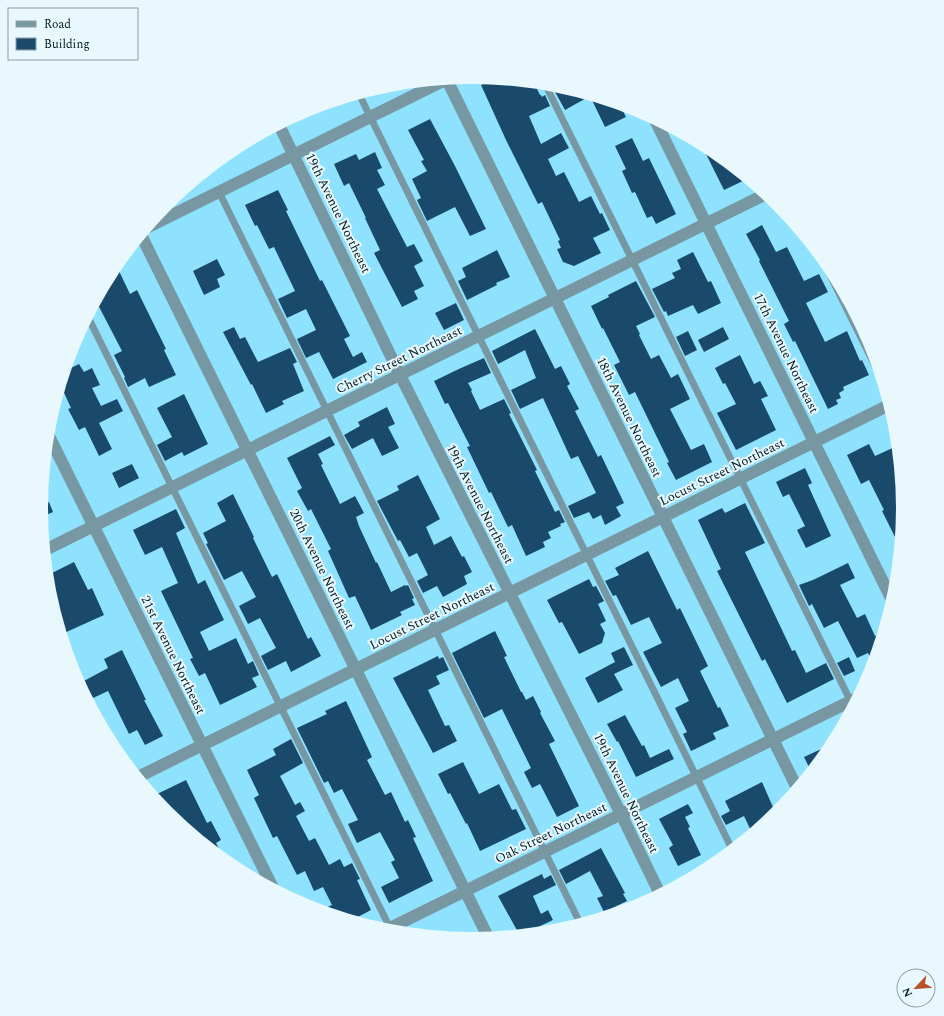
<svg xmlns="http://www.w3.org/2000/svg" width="944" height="1016" font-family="Spectral,serif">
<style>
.building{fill:#194a6b}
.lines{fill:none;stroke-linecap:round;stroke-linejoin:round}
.lane{stroke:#7797a3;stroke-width:7}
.street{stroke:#7797a3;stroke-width:12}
.labels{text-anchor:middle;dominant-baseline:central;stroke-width:4;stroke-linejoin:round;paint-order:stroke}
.street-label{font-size:13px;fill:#021b23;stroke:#e8f8fd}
</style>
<rect width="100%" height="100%" fill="#8fe2fe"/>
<!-- building -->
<path class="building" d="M493 79 534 83 540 95H541L542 97 545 95 550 106 529 116 541 144 561 133 569 148 548 159 556 176 564 172 579 202 591 196 600 214 602 213 610 230 593 238 601 253 574 266 563 262 557 249 561 248 558 241 560 240 542 202 538 204 506 140 481 85Z
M560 87 620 105 626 117 605 127 590 96 565 110 554 90Z
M430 119 455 166 486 229 470 236 455 207 427 221 417 200 421 198 412 179 427 171 421 161 424 160 408 130Z
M632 138 643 161 649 158 676 214 656 224 652 216 647 218 635 192 632 193 622 171 626 169 615 146Z
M701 144 712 150 747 179 724 190Z
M375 152 382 168 377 170 385 185 377 189 407 247 414 244 423 261 414 266 424 286 414 291 418 299 402 307 374 253 380 250 365 218H366L349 183 344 186 334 164 356 154 359 160Z
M278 190 288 210 286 211 320 281 322 280 350 336 344 339 353 357 362 352 367 362 333 379 319 352 306 358 297 339 316 330 306 309 287 318 278 299 295 291 274 247 269 249 257 225 255 226 245 205Z
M762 225 776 252 787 247 804 281 819 274 828 292 806 303 825 342 847 331 860 361 862 360 869 375 843 387 844 390 839 393 841 398 836 400 838 404 828 409 795 341 793 342 784 324 789 321 759 261 760 260 746 234Z
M497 250 510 277 496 283 497 285 467 300 458 281 466 277 462 268Z
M693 252 708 282 711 281 721 303 698 314 693 305 668 316 666 311 664 312 652 289 675 278 672 273 681 269 677 260Z
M217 259 225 275 217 279 220 287 204 295 193 271Z
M119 271 130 294 137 290 166 349 164 350 176 375 149 387 145 378 128 387 124 378 125 377 114 355 122 351 96 301 110 275Z
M636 281 655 317 636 326 640 334 639 335 651 359 659 355 671 378 678 374 690 399 670 409 691 450 704 444 712 462 676 480 667 463 669 462 635 392 629 395 614 365 620 362 603 328 602 329 591 306 609 297 608 295Z
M456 303 464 320 444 330 435 313Z
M234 327 240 339 245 337 258 362 290 348 297 362 293 364 304 391 282 401 284 404 266 413 252 384 251 385 223 332Z
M723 327 729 339 704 352 698 340Z
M535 329 555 369 561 366 570 384 567 386 579 409 575 411 598 457 601 455 624 503 616 507 621 516 605 525 601 515 593 519 589 512 574 518 568 506 596 493 578 456 571 459 543 398 520 409 513 394 511 390 536 378 525 350 498 364 492 351Z
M688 331 697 350 685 356 676 337Z
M740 355 754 384 760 381 768 396 761 399 776 430 736 450 717 413 736 404 725 383 723 384 715 368Z
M484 358 491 373 468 383 472 390 471 391 480 410 504 399 511 413 509 414 537 470 535 471 555 512 559 510 565 522 560 524 561 526 548 532 551 538 543 542 545 547 526 556 512 525 508 527 491 492 489 493 467 447 470 446 448 403 445 404 434 381 461 368Z
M79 364 84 372 92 368 100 385 92 388 101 406 117 399 123 411 99 423 112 449 99 456 85 427 79 430 68 409 71 408 61 386 65 371Z
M184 394 208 444 184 456 182 452 165 461 157 445 172 437 157 408Z
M387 407 395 424 388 427 399 448 382 456 373 438 352 449 344 435 360 426 358 422Z
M330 436 335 445 318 454 323 464 321 465 340 504 355 496 364 513 356 517 359 526 376 563 377 562 391 592 405 585 406 586 408 585 414 598 412 599 415 605 400 612 402 615 371 630 355 596 349 598 328 551 331 549 311 509 308 511 297 491 302 488 287 458Z
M869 444 875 456 897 446 899 463 895 464 900 473 903 508 899 545 882 511 884 510 869 480 861 484 847 455Z
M132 464 139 478 119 488 112 473Z
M805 468 812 483 808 485 831 536 806 548 797 530 805 526 789 494 783 497 776 482Z
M418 475 440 519 426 527 434 545 451 536 462 557 464 556 472 572 464 576 467 584 443 597 437 586 423 593 417 581 428 575 417 553 409 557 400 540 398 541 377 501 399 490 397 486Z
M233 494 254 537 253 538 272 577 277 574 308 639 311 637 321 656 291 672 286 661 268 670 261 656 276 648 260 618 248 624 239 606 256 597 242 571 224 580 206 544 208 543 203 533 226 521 217 503Z
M49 502 53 512 42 517 41 506Z
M745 503 765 543 745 552 792 651 795 650 806 673 826 663 834 679 787 703 765 659 762 661 717 571 721 569 698 520 722 508 725 513Z
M176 509 185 528 176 533 188 561 198 584 205 580 224 620 200 632 209 651 236 638 248 664 253 661 259 675 252 678 257 687 220 705 205 673 199 676 190 659 193 658 161 591 178 583 162 547 145 555 133 530Z
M648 551 677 610 680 608 708 666 700 671 718 708 720 707 729 726 713 733 716 739 691 751 683 734 687 732 675 708 689 701 678 678 661 687 643 652 662 643 649 617 631 625 616 595 613 596 605 581 619 575 615 568Z
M74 562 88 590 92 588 104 615 62 634 49 592 48 575Z
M848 563 855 578 840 585 857 618 865 614 875 636 882 633 873 663 868 653 857 658 838 621 824 628 812 604 809 606 799 585 813 580Z
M589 579 593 587 596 586 604 601 598 604 606 621 600 624 605 633 602 643 579 654 562 622 559 623 547 600Z
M495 631 507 656 504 657 521 692H522L526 700 533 696 541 712 540 713 555 741 549 744 579 806 557 817 540 784 532 788 524 772 531 768 502 709 484 718 452 653Z
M624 647 633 665 614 674 623 690 598 703 585 678 615 662 611 653Z
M122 650 146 700H144L163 736 145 745 137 730 129 734 108 691 91 699 82 682 108 668 104 659Z
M438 656 439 659 443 657 449 670 436 676 440 684 428 690 445 726 449 725 457 741 433 753 393 678Z
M849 657 855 671 844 676 837 663Z
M346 701 372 757 367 760 385 795 391 792 405 822 408 820 416 837 413 838 433 881 389 903 381 887 399 878 391 862 395 860 380 832 357 843 348 824 358 820 342 789 334 793 328 781 324 783 297 728 327 714 325 711Z
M625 715 642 746 644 745 650 758 669 749 674 759 636 777 618 741 617 742 607 724Z
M291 739 303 763 280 776 295 805 300 802 305 811 296 816 309 841 315 838 329 865 340 859 344 867 352 863 360 879 357 880 371 910 352 920 321 910 332 905 323 887 314 891 305 871 297 875 277 836 273 838 254 798 259 795 247 770 276 755 273 749Z
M832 744 830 748 811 771 804 757Z
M463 762 479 794 499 784 512 810 516 809 526 829 480 851 467 823 466 824 450 793 448 794 438 774Z
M186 780 207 823 211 821 221 840 216 843 224 859 167 813 153 796Z
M762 782 776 814 752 833 744 816 726 825 721 816 730 811 725 801Z
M688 804 693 813 685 817 690 827 688 828 701 855 678 866 669 848 673 845 659 819Z
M601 848 625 893 623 894 627 901 604 912 597 898 603 896 590 871 566 884 559 870Z
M542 874 544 879 551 875 556 885 533 896 541 914 548 910 553 920 536 928 539 932 519 934 498 896Z"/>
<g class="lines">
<!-- lane -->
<path class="lane" d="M545 84 852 704
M359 94 732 849
M219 192 580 923
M822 259 880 376
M88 317 391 930"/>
<!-- street -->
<path class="street" d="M447 80 797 788
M655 120 892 600
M279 125 400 375 621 814 660 894
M148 227 445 80
M141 235 488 937
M48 434 273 888
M45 550 766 194
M138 777 889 405
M386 930 857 698"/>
</g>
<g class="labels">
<!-- street labels -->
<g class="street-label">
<text transform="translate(338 213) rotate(64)">19th Avenue Northeast</text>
<text transform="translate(786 353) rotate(64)">17th Avenue Northeast</text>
<text transform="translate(399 360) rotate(-26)">Cherry Street Northeast</text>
<text transform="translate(629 417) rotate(64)">18th Avenue Northeast</text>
<text transform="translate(722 472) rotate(-26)">Locust Street Northeast</text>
<text transform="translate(480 504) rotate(63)">19th Avenue Northeast</text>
<text transform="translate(322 569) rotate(64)">20th Avenue Northeast</text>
<text transform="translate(432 616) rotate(-26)">Locust Street Northeast</text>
<text transform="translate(173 655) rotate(64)">21st Avenue Northeast</text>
<text transform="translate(626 793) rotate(64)">19th Avenue Northeast</text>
<text transform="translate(551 833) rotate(-26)">Oak Street Northeast</text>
</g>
</g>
<!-- crop -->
<path d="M0 0H944V1016H0ZM48 508a424 424 0 1 1 848 0a424 424 0 1 1-848 0Z" fill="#e8f8fd" fill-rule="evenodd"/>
<!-- legend -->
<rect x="8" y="8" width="130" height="52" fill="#e8f8fd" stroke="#8ca0a6"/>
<rect x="16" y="21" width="20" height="6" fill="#7797a3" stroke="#8ca0a6"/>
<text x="44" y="28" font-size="12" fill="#021b23">Road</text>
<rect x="16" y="38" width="20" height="12" fill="#194a6b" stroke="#8ca0a6"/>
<text x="44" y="48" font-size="12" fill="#021b23">Building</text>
<!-- north arrow -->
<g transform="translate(916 988) rotate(244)"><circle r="19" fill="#e8f8fd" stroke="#8ca0a6"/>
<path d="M0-3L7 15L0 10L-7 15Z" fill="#b85226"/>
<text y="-6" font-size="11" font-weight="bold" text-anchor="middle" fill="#021b23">N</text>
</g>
</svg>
